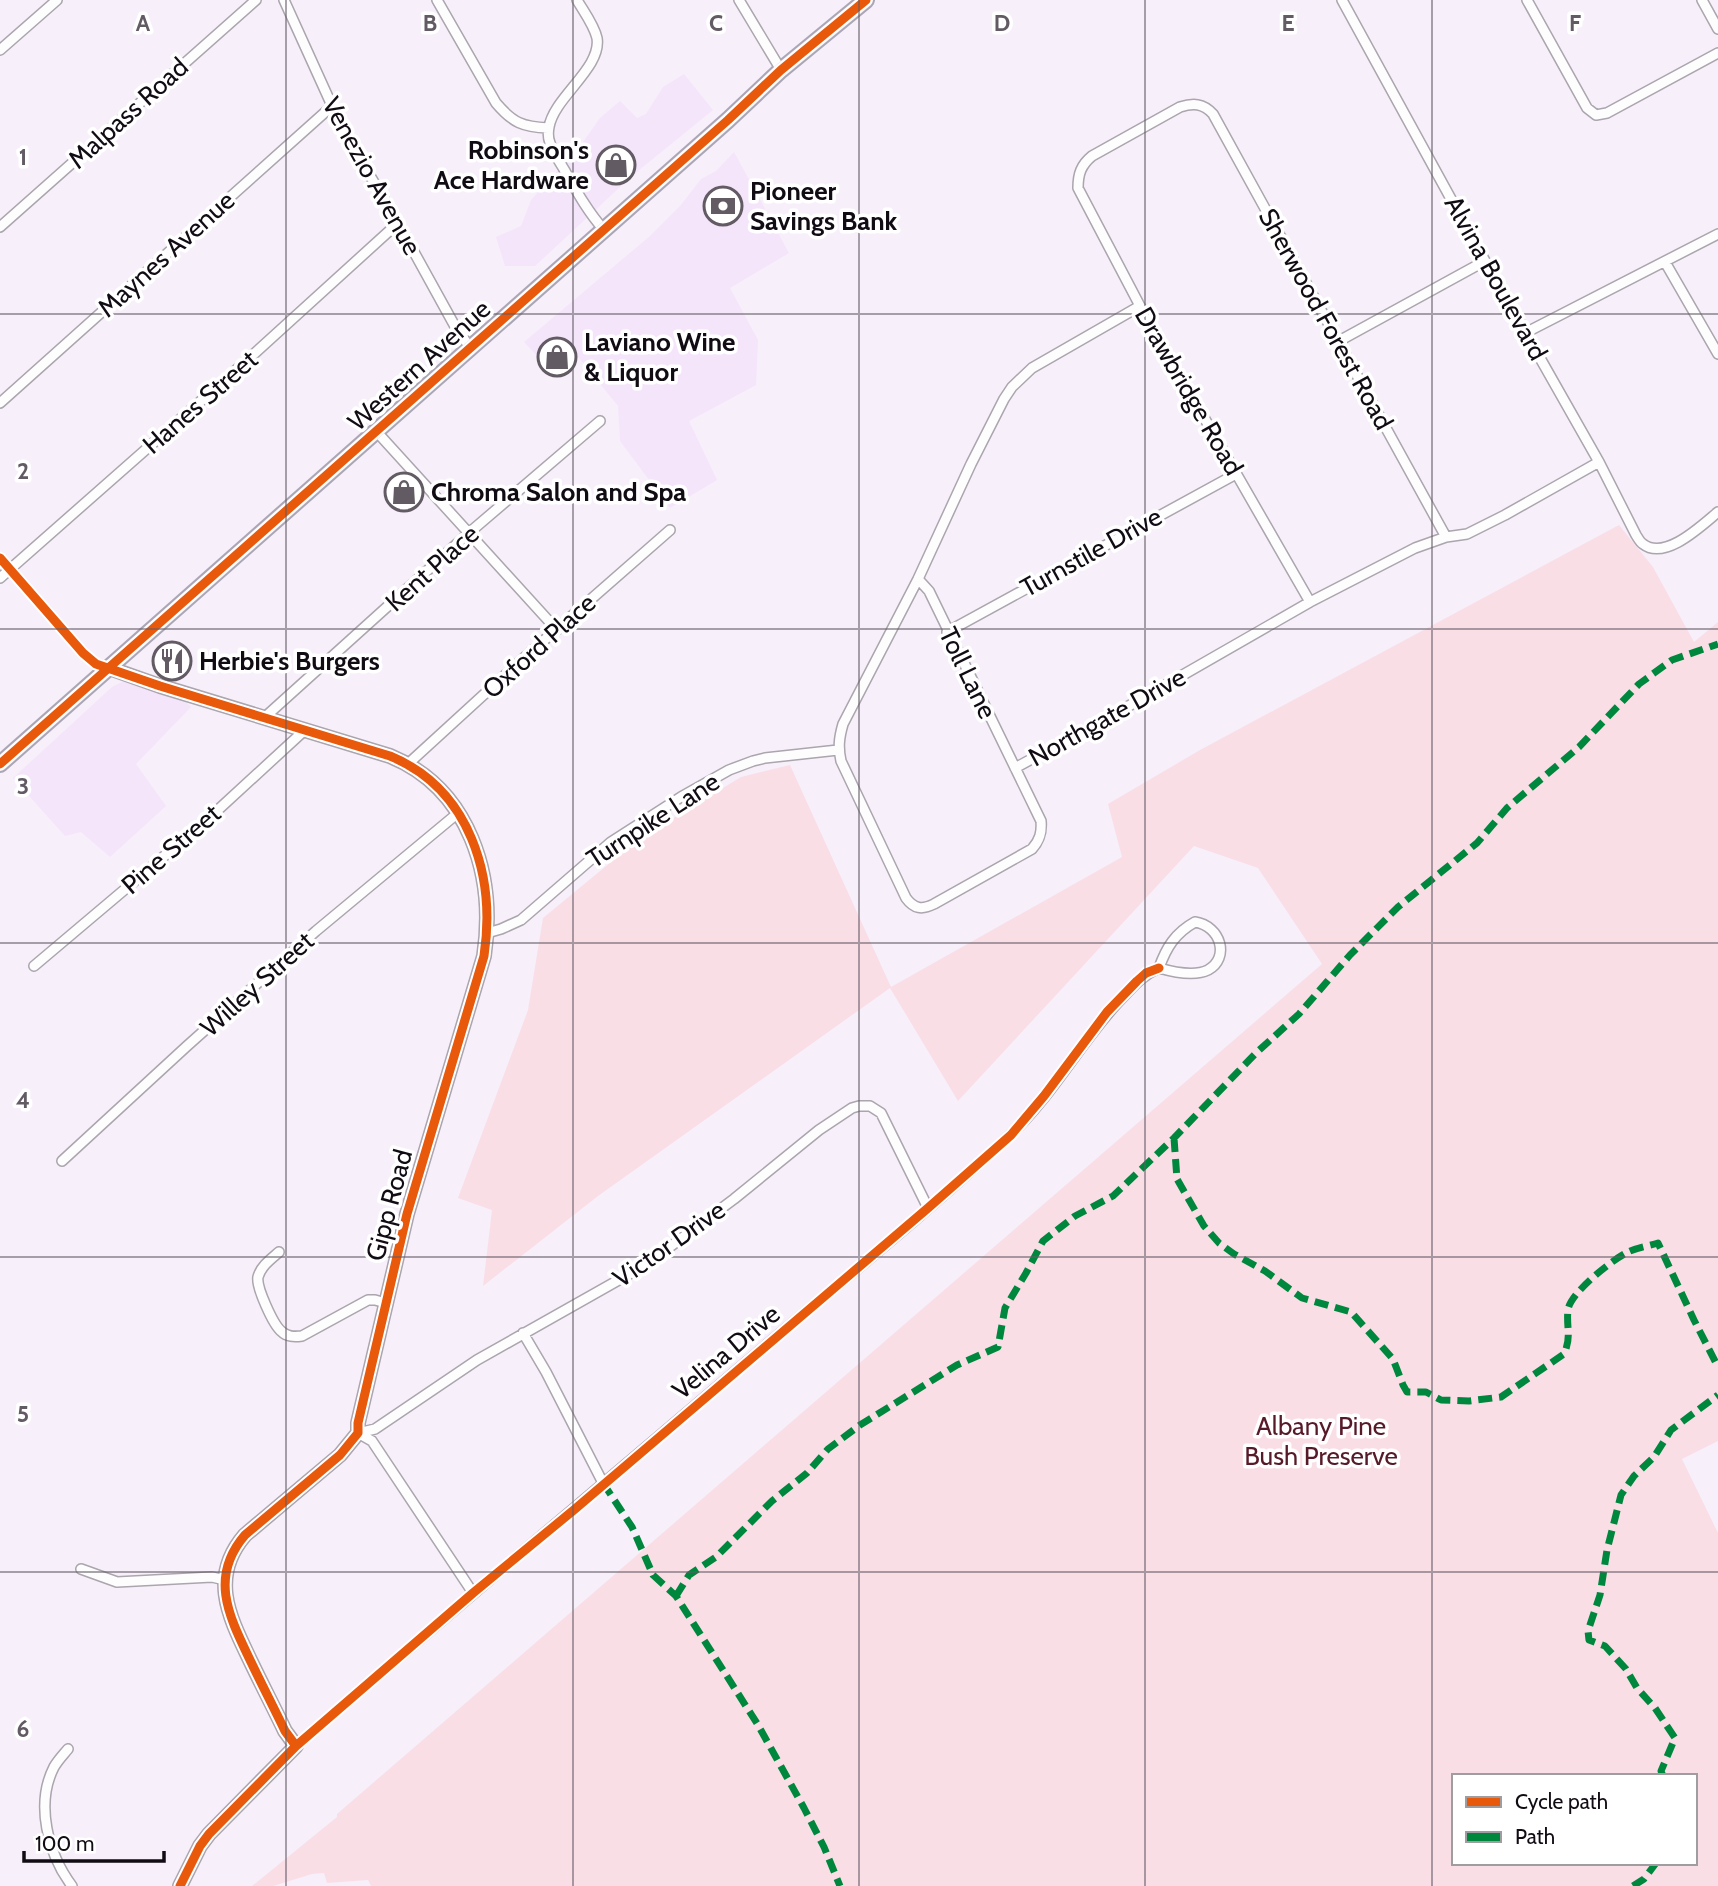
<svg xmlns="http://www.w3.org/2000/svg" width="1718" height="1886" font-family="Cabin,sans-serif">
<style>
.built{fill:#f4e5fb}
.green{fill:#fadee6;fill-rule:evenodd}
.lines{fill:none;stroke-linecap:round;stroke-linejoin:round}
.minor-casing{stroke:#aba5ae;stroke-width:12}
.tertiary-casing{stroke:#aba5ae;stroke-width:16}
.primary-casing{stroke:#aba6b5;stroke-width:18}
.minor{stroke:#fefdfe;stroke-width:9}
.tertiary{stroke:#fefdfe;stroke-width:12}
.primary{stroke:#eae8ef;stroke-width:14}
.quiet{stroke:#00873e;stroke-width:7;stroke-dasharray:14 7;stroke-linecap:butt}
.cycleway-casing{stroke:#fff;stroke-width:13}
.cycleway{stroke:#e8590c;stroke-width:9}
.grid{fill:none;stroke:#625b64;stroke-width:2;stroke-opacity:0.55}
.labels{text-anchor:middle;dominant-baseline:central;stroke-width:7;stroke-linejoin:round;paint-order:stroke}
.street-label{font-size:26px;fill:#110b13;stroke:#fff}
.poi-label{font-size:26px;font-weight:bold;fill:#110b13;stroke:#fff;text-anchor:start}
.park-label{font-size:26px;fill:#571a29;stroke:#fff}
.grid-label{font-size:23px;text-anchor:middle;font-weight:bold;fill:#625b64;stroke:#fff;stroke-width:7;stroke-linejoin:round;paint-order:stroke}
</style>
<rect width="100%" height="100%" fill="#f7effa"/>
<!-- built -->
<path class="built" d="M684 74 713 110 633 175 535 266H505L496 237 521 226 531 200 578 149 600 118 620 101 637 118 646 114 663 87Z
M734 152 789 253 730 288 758 340 756 385 689 421 717 480 670 508 620 441 618 406 575 353 552 372 524 342 650 236 680 206 701 179 716 171Z
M124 681 183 699 191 707 136 764 166 806 110 857 81 832 65 836 13 778 112 687Z"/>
<!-- green -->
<path class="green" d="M1619 525 1653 567 1694 642 1718 622V1441L1682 1459 1718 1533V1886H371L368 1880 327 1883 324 1873 312 1874 273 1886H252L337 1817V1814L1322 964 1258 868 1194 846 958 1101 890 988 598 1196 483 1286 492 1210 458 1198 528 1010 543 918 639 839 741 777 790 765 891 987 1122 857 1108 804 1200 750ZM1454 1776H1695V1863H1454Z"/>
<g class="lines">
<defs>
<path id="minor" d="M284 0 343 130 398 223 457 330 470 347
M437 0 496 103C513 123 523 127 548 128
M577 0C584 12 594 25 597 38 602 68 554 97 549 127 548 132 548 138 550 143 553 153 560 162 565 171 577 192 588 212 604 230
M739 0 781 70
M1342 0 1485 261 1599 462 1636 535C1638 538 1640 542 1643 544 1665 561 1701 526 1718 512
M1527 0 1587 108 1596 115 1607 113 1718 53
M1702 0 1718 29
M0 50 57 0
M0 227 256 0
M1665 262 1718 354
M1527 332 1718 234
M1339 341 1485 261
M0 403 332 106
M376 431 557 630
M0 558 83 653 96 664 109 668
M0 578 244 363 398 223
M918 579 929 591 1041 821C1042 832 1040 840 1032 849L934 904C922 910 914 909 906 898L841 761C838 747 839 738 843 724L918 579 971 464 1004 399 1012 387 1032 368 1140 306
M1310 602 1140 306 1078 188C1078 174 1081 165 1092 156L1180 107C1193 103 1203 103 1213 114L1446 537
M947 632 1236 474
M265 717 470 532 600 421
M409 763 525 657 670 530
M1015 768 1120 711 1310 602 1415 548 1446 537 1467 534 1505 515 1599 462
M1195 922C1221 926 1230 958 1208 970 1194 977 1173 972 1159 968 1166 948 1175 933 1195 922Z
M487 933 501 929 521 920 611 842 681 797 729 770 753 761 765 758 838 750
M34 966 207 820 306 729
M62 1161 187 1046 316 931 458 813
M279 1252C271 1259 261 1266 258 1277 256 1287 273 1324 281 1331 287 1337 294 1337 302 1336L368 1300H375L386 1303
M523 1333 546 1372 603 1483
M358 1433 375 1429 477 1360 647 1264 734 1199 819 1130 852 1108 859 1106H870L881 1113 928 1208
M358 1433 372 1441 473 1593
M81 1569 117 1582 212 1577 225 1580
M296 1746C447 1615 599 1487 751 1358 837 1285 926 1214 1008 1137 1053 1096 1081 1040 1123 997 1135 984 1143 975 1159 968
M68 1749C63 1755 58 1760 54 1767 35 1804 48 1854 72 1886"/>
<path id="tertiary" d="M109 668 160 686 390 756C470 789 496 876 484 956L407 1214 358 1423V1433L340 1455 245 1535C208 1578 230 1618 251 1662 262 1685 274 1708 285 1731L296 1746 209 1834 200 1846 180 1886"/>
<path id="primary" d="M0 764 728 120 781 70 866 0"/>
</defs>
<!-- minor casing -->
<use href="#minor" class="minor-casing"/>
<!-- tertiary casing -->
<use href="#tertiary" class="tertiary-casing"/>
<!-- primary casing -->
<use href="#primary" class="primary-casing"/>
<!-- minor -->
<use href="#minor" class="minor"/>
<!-- tertiary -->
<use href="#tertiary" class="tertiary"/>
<!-- primary -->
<use href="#primary" class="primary"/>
<!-- quiet -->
<path class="quiet" d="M1174 1138 1177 1179 1204 1226 1219 1243 1234 1254 1265 1271 1302 1298 1351 1312 1393 1359 1403 1385 1407 1392H1426L1441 1400 1469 1401 1501 1397 1564 1354C1572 1336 1566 1328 1568 1310 1570 1293 1611 1261 1626 1253 1635 1248 1648 1246 1658 1243L1694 1320 1718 1367
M603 1483 632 1527 653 1575 676 1596 758 1725 804 1808 824 1847 840 1886
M676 1596 689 1575 716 1557 772 1501 807 1473 828 1449 860 1425 957 1365 998 1347 1005 1308 1026 1273 1043 1241 1075 1216 1113 1196 1174 1138 1256 1053 1299 1014 1350 955 1398 907 1477 843 1507 808 1579 747 1639 684 1672 660 1718 644
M1663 1776 1661 1771 1675 1738 1655 1708 1637 1688 1626 1669 1605 1646 1589 1640 1588 1631 1600 1595 1607 1550 1621 1495 1634 1476 1654 1457 1671 1430 1718 1395
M1633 1886 1644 1879 1656 1863"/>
<defs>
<path id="cycleway" d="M0 558 83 653 96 664 160 686 390 756C470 789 496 876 484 956L407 1214 358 1423V1433L340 1455 245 1535C208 1578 230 1618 251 1662 262 1685 274 1708 285 1731L296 1746
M0 764 728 120 781 70 866 0
M180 1886 200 1846 209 1834 296 1746 473 1593 575 1509 928 1208 1011 1135 1044 1096 1107 1012 1137 981 1146 973 1159 968"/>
</defs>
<!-- cycleway casing -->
<use href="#cycleway" class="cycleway-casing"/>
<!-- cycleway -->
<use href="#cycleway" class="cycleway"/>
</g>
<!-- grid -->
<path class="grid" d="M286 0V1886M573 0V1886M859 0V1886M1145 0V1886M1432 0V1886M0 314H1718M0 629H1718M0 943H1718M0 1257H1718M0 1572H1718"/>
<!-- icons -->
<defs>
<symbol id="shop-ring" viewBox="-11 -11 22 22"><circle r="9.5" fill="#fff" stroke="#625b64" stroke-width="1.5"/><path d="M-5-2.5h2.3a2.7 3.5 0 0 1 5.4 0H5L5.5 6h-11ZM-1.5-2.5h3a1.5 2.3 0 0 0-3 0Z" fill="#625b64"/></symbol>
<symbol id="bank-ring" viewBox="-11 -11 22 22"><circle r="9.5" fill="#fff" stroke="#625b64" stroke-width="1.5"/><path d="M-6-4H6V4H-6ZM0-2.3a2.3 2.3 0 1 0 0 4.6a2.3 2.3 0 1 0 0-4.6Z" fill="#625b64"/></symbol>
<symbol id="restaurant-ring" viewBox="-11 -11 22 22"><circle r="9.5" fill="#fff" stroke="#625b64" stroke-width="1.5"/><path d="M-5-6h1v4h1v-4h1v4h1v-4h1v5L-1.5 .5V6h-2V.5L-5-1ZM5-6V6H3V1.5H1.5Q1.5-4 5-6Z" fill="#625b64"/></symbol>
</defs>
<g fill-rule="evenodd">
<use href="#shop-ring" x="594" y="143" width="44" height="44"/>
<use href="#bank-ring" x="701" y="184" width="44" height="44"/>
<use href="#shop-ring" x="535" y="335" width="44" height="44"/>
<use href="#shop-ring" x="382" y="470" width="44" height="44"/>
<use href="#restaurant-ring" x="150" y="639" width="44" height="44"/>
</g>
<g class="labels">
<!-- street labels -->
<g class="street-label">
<text transform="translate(128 113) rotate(-42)">Malpass Road</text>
<text transform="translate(372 176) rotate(61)">Venezio Avenue</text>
<text transform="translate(166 254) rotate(-42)">Maynes Avenue</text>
<text transform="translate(1496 278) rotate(61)">Alvina Boulevard</text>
<text transform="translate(1326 319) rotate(61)">Sherwood Forest Road</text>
<text transform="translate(419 365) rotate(-42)">Western Avenue</text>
<text transform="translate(1189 391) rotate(60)">Drawbridge Road</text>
<text transform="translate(200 402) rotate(-41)">Hanes Street</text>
<text transform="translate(1091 552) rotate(-29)">Turnstile Drive</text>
<text transform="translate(432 568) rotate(-42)">Kent Place</text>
<text transform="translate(539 646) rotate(-42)">Oxford Place</text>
<text transform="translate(968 673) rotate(64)">Toll Lane</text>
<text transform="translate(1107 717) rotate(-29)">Northgate Drive</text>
<text transform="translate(653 820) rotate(-33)">Turnpike Lane</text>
<text transform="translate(171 849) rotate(-41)">Pine Street</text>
<text transform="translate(257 984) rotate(-42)">Willey Street</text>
<text transform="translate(389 1205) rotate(-75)">Gipp Road</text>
<text transform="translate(669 1244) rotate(-35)">Victor Drive</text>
<text transform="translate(726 1352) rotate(-40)">Velina Drive</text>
</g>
<!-- poi labels -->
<g class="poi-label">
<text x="589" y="150" text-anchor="end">Robinson's<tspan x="589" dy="30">Ace Hardware</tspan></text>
<text x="750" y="191">Pioneer<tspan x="750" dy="30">Savings Bank</tspan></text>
<text x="584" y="342">Laviano Wine<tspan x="584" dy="30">&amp; Liquor</tspan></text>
<text x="431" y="492">Chroma Salon and Spa</text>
<text x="199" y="661">Herbie's Burgers</text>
</g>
<!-- park labels -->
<g class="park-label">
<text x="1321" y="1426">Albany Pine<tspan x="1321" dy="30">Bush Preserve</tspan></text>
</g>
</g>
<g class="grid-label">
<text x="143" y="31">A</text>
<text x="430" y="31">B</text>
<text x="716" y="31">C</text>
<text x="1002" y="31">D</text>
<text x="1288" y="31">E</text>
<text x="1575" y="31">F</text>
<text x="23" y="165">1</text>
<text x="23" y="479">2</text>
<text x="23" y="794">3</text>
<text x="23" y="1108">4</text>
<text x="23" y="1422">5</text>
<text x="23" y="1737">6</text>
</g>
<!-- legend -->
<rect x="1452" y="1774" width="245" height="91" fill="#ffffff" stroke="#a09da1" stroke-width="2"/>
<rect x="1466" y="1797" width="35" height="10" fill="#e8590c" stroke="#a09da1" stroke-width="2"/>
<text x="1515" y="1809" font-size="21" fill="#110b13">Cycle path</text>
<rect x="1466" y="1832" width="35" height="10" fill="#00873e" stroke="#a09da1" stroke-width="2"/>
<text x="1515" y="1844" font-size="21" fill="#110b13">Path</text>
<!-- scale -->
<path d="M24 1851v10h140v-10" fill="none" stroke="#110b13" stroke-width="3.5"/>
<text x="35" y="1851" font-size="21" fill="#110b13" stroke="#ffffff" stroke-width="5" paint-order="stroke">100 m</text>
</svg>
